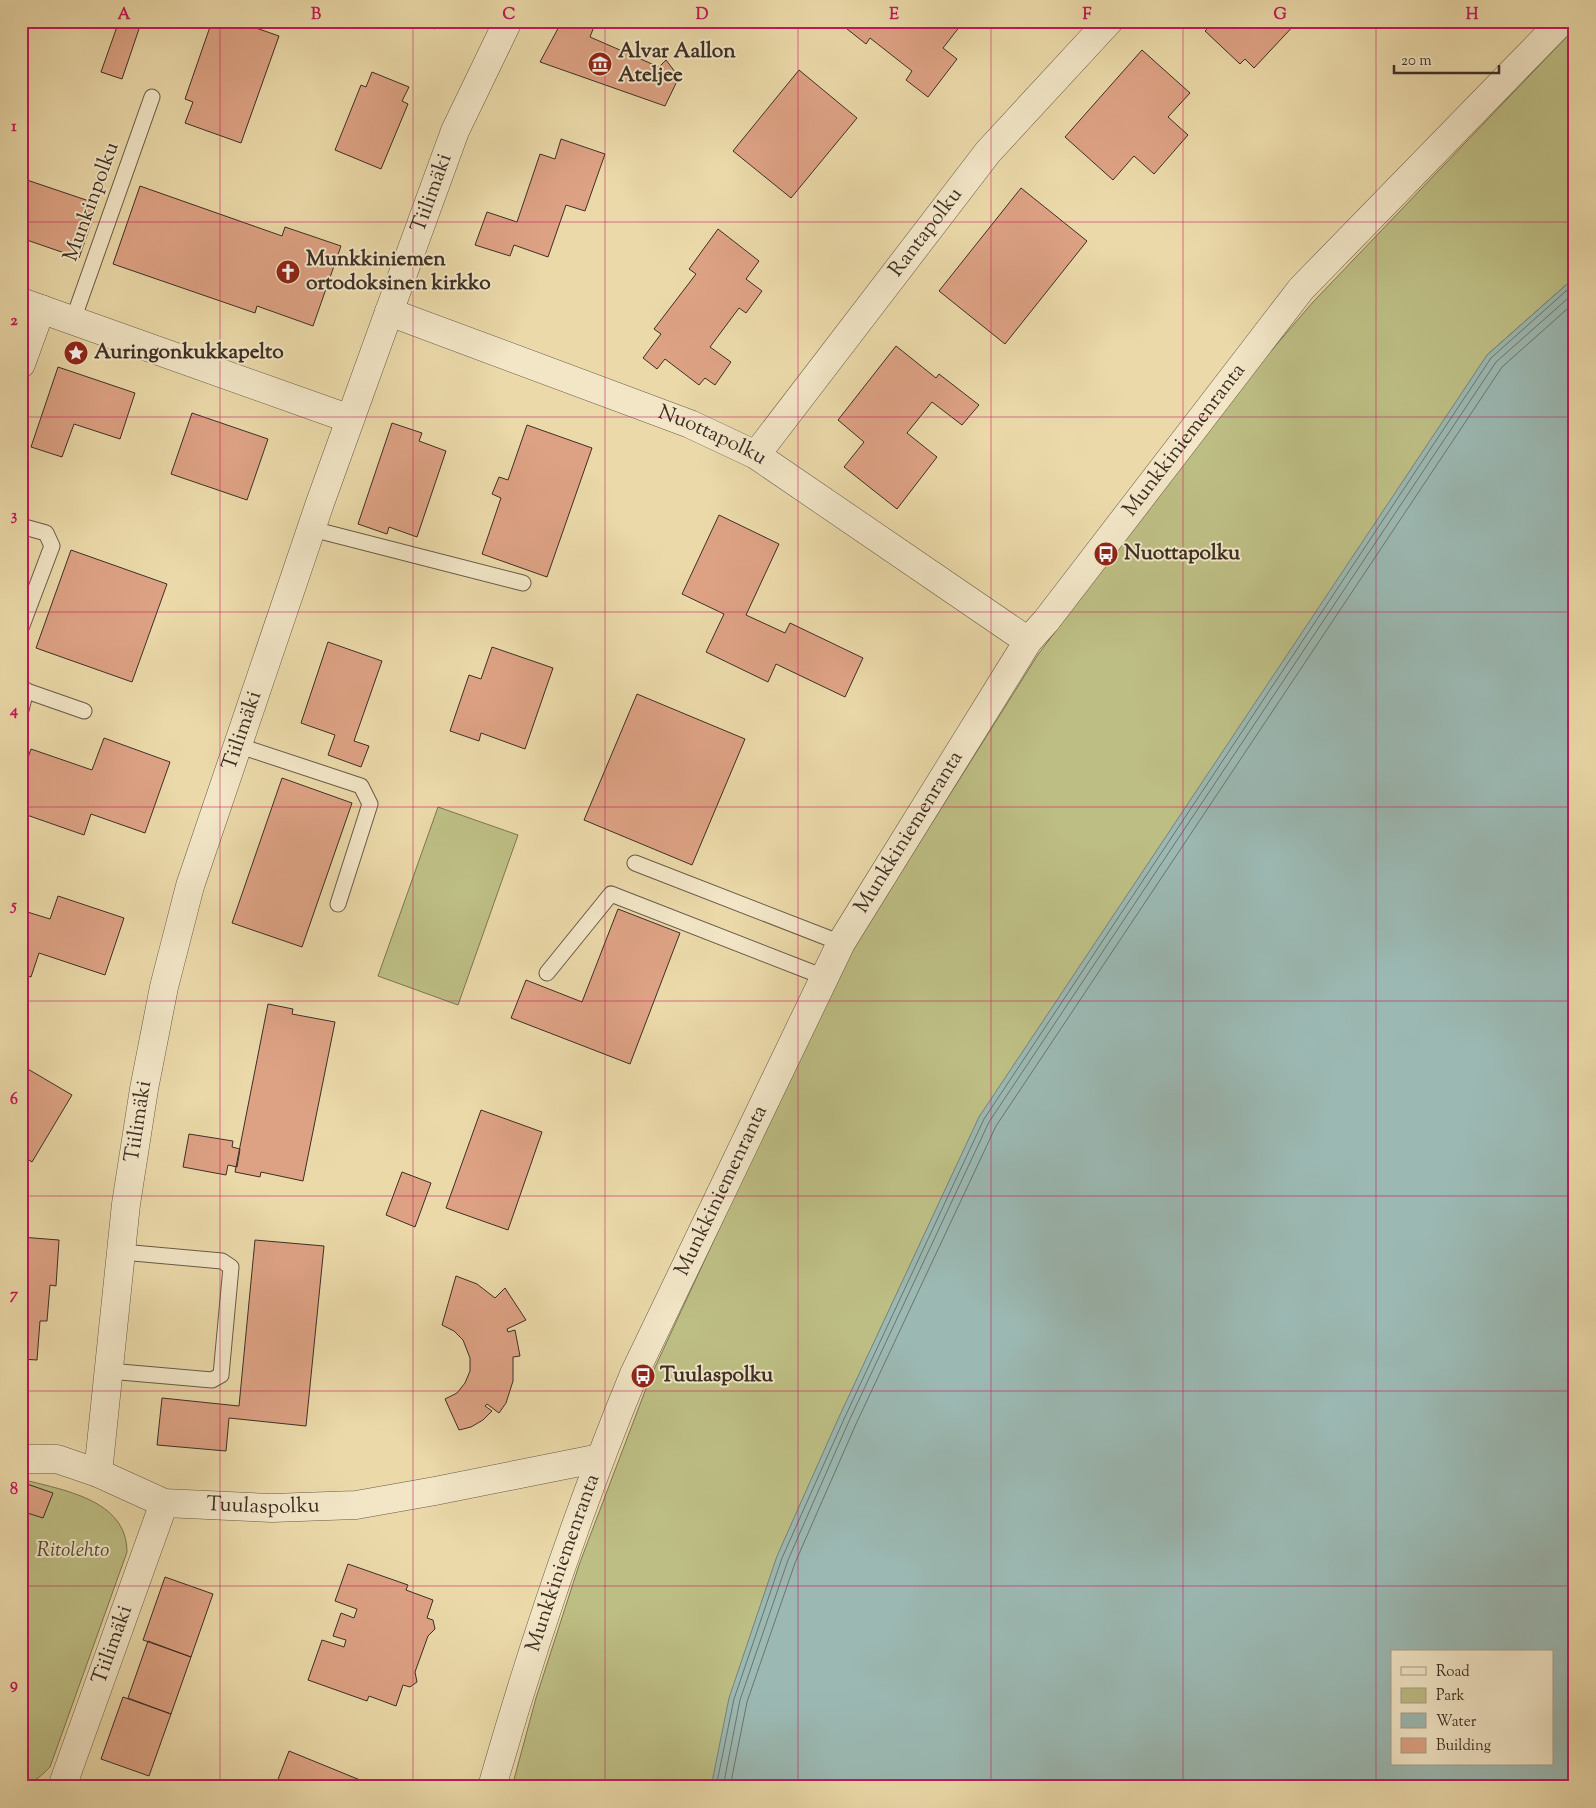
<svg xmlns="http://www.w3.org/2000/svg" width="1596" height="1808" font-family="'Sorts Mill Goudy',serif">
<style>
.green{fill:#bdbe84;stroke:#7d7655}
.water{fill:#9bb8b2;stroke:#75817a;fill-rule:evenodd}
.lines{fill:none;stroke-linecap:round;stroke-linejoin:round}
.shore{stroke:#6c746c;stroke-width:1}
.building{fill:#dda284;stroke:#3d2f26}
.service-casing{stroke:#685a47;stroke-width:17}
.minor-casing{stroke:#685a47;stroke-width:29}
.service{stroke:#f2e6c7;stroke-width:15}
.minor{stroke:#f2e6c7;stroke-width:28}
.grid{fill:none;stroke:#c2185b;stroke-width:1;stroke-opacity:0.55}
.labels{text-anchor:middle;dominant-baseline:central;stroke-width:4;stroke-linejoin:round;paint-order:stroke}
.poi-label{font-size:21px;font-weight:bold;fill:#3d2f26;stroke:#f2e6c7;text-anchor:start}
.street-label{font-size:21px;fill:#3d2f26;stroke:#f2e6c7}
.park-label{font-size:21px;font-style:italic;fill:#574c39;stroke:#f2e6c7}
.neatline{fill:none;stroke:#c2185b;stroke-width:2}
.grid-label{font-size:16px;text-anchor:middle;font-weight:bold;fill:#c2185b}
</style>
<rect width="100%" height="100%" fill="#ebd9a9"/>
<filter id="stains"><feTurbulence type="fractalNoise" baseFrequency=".004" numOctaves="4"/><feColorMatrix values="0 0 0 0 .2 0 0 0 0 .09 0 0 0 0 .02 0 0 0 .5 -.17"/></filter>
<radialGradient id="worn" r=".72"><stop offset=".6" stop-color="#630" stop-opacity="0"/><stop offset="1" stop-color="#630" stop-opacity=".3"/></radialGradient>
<!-- green -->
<path class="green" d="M1575 28V277L1487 355 898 1787H512L536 1698 579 1565 650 1378 832 986 857 942 1037 656 1222 408 1313 302Z
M438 807 518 835 458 1005 378 976Z
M21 1479C62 1490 127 1499 127 1552L50 1767C41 1776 34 1784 21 1783Z"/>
<!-- water -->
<path class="water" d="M1575 277V1787H711L729 1698 777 1556 839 1417 979 1117 1487 355ZM1392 1652H1552V1764H1392Z"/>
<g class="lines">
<!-- shore -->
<path class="shore" d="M716 1787 734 1699 782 1558 844 1419 984 1119 1491 358 1575 283
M723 1787 740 1700 788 1560 849 1421 989 1122 1496 362 1575 292
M730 1787 747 1702 795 1563 856 1424 996 1126 1502 367 1575 302"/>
</g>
<!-- building -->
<path class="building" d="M119 21 141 23 122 79 101 72Z
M212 21H236L279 36 241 143 185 123 193 102 185 99Z
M419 21H439L435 29Z
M562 21H596L590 37 659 67 666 60 679 77 665 106 540 62Z
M837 21H964L943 48 957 59 928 97 906 80 912 71 870 38 866 44Z
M1215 21H1298L1254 68 1245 59 1240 64 1205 31Z
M1142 50 1190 93 1168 117 1188 135 1154 174 1134 156 1113 180 1065 137Z
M799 70 857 118 791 198 733 151Z
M372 72 409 87 402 101 408 104 381 169 335 150 361 85 366 87Z
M21 138 27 140 21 157Z
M561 139 605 154 585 211 566 205 548 257 514 245 510 256 475 245 487 212 517 222 540 154 555 159Z
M21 178 98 204 79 258 21 238Z
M140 186 282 236 285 227 341 246 313 326 257 306 255 313 113 264Z
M1021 188 1087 241 1005 344 939 291Z
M718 229 759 261 746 279 762 291 746 313 739 308 710 347 731 362 715 385 705 378 699 385 665 359 657 369 643 358 661 334 654 329 696 274 689 269Z
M896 346 936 378 939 374 979 405 962 425 932 402 907 433 937 457 897 509 844 467 864 442 838 420Z
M58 367 135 393 120 439 74 424 62 457 31 447Z
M192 413 268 439 247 500 171 474Z
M392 423 422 433 419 441 446 451 417 537 389 527 387 534 358 524Z
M527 425 592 448 547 577 482 554 501 498 492 494 499 477 508 480Z
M719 515 779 544 746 615 785 633 790 623 863 658 845 697 776 664 768 682 706 652 724 614 682 594Z
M71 550 167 584 132 682 36 648Z
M328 642 382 661 354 741 369 746 361 767 328 755 335 735 301 723Z
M492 647 553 668 525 749 481 733 479 741 450 731 469 675 481 679Z
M637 694 745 739 692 865 584 820Z
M104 738 170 762 145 833 91 814 84 835 21 813V777L31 749 92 770Z
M282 778 352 803 302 947 232 923Z
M58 896 124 918 105 975 39 953 31 977 21 974V910L50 919Z
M618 909 680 933 630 1064 511 1018 526 980 582 1002Z
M268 1004 293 1009 292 1014 335 1022 303 1181 261 1172 260 1177 235 1172Z
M21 1065 72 1095 32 1162 21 1155Z
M481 1110 542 1132 508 1230 446 1208Z
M189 1134 233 1141 232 1147 240 1149 237 1167 228 1165 226 1175 183 1167Z
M402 1172 431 1183 415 1227 386 1215Z
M21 1237 59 1240 56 1286 50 1285 47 1321H40L37 1360 21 1359Z
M255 1240 324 1246 306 1426 229 1418 226 1451 157 1445 162 1398 239 1406Z
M456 1276 477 1284 495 1298 505 1288 526 1320 507 1329 508 1332 515 1330 520 1356 513 1357V1381L506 1403 499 1413 487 1404 485 1406 492 1411 483 1420 471 1427 459 1430 445 1399 457 1393 465 1383 470 1371V1358L463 1340 454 1331 442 1325Z
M27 1484 53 1493 43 1518 21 1511V1501Z
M348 1564 408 1585 406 1590 433 1600 427 1618 433 1620 435 1629 428 1636 415 1672 417 1682 410 1687 403 1685 396 1706 369 1696 367 1701 308 1680 322 1640 344 1647 346 1640 333 1636 341 1613 354 1618 357 1609 335 1601Z
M165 1577 213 1594 191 1657 143 1640Z
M148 1641 191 1657 171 1714 128 1698Z
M123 1697 171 1714 149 1776 101 1759Z
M289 1751 365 1782 363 1787H275Z"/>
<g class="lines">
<defs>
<path id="service" d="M73 320 152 97
M21 526 46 533 52 546 21 628
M312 529 523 583
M21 689 84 711
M21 710 26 690
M237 745 361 786 370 804 338 904
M635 863 841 943
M547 973 611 894 824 977
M109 1371 212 1380 221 1375 231 1267 222 1261 122 1252"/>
<g id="minor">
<path d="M21 302 350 419"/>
<path id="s1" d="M389 312 690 424 756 455 1028 641"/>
<path d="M21 364 41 309"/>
<path id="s2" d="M756 455 988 152 1109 21"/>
<path id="s3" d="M21 1459H57L98 1473 164 1503 272 1508 356 1505 435 1491 600 1458"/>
<path id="s4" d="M98 1473 126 1204 144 1089 164 987 190 886 320 503 389 312 455 131 508 21"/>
<path id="s5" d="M62 1787 164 1503"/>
<path id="s6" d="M492 1787C532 1647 579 1508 634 1374L841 943 1028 641 1046 621 1301 289 1562 21"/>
</g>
</defs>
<!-- service casing -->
<use href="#service" class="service-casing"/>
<!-- minor casing -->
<use href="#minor" class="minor-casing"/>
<!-- service -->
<use href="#service" class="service"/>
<!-- minor -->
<use href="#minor" class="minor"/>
</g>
<!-- grid -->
<path class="grid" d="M220 21V1787M413 21V1787M605 21V1787M798 21V1787M991 21V1787M1183 21V1787M1376 21V1787M21 222H1575M21 417H1575M21 612H1575M21 807H1575M21 1001H1575M21 1196H1575M21 1391H1575M21 1586H1575"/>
<!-- icons -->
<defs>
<symbol id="museum-disc" viewBox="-11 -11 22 22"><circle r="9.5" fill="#8f2418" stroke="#f2e6c7"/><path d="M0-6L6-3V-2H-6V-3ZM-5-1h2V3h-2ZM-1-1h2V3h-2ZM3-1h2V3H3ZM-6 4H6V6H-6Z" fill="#fff"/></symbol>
<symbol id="church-disc" viewBox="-11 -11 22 22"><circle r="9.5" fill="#8f2418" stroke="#f2e6c7"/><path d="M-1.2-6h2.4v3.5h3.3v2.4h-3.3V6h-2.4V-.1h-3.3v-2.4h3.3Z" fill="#fff"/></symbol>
<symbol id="sight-disc" viewBox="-11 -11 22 22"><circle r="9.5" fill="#8f2418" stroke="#f2e6c7"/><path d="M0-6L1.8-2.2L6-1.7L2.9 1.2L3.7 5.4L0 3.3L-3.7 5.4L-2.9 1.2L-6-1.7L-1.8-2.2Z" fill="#fff"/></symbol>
<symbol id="bus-disc" viewBox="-11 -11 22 22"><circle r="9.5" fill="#8f2418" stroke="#f2e6c7"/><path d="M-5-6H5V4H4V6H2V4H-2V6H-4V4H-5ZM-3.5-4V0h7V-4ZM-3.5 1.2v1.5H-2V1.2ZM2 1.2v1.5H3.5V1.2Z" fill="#fff"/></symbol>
</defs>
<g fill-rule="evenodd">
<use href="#museum-disc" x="586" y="50" width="28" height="28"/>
<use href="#church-disc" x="274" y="258" width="28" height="28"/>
<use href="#sight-disc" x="62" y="339" width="28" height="28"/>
<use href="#bus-disc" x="1092" y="540" width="28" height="28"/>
<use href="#bus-disc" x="629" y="1362" width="28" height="28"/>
</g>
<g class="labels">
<!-- poi labels -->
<g class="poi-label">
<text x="618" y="52">Alvar Aallon<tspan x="618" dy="24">Ateljee</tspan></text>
<text x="306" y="260">Munkkiniemen<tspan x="306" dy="24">ortodoksinen kirkko</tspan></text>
<text x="94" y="353">Auringonkukkapelto</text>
<text x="1124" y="554">Nuottapolku</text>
<text x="660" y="1376">Tuulaspolku</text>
</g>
<!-- street labels -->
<g class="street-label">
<text stroke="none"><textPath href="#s4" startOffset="1329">Tiilimäki</textPath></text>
<text transform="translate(92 202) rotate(-70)">Munkinpolku</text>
<text stroke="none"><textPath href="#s2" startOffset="280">Rantapolku</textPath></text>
<text stroke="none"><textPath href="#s1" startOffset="346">Nuottapolku</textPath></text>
<text stroke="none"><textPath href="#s6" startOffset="1525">Munkkiniemenranta</textPath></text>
<text stroke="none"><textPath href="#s4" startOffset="759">Tiilimäki</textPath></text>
<text stroke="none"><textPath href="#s6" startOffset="1045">Munkkiniemenranta</textPath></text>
<text stroke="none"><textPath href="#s4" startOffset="354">Tiilimäki</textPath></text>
<text stroke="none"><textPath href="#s6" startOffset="640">Munkkiniemenranta</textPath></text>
<text stroke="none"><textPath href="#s3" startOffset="251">Tuulaspolku</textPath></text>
<text stroke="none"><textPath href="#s6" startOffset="235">Munkkiniemenranta</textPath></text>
<text stroke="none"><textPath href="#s5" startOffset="151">Tiilimäki</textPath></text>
</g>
<!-- park labels -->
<g class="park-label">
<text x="73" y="1551">Ritolehto</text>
</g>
</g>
<!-- margin -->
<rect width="1596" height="1808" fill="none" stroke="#ebd9a9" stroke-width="55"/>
<!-- legend -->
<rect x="1391" y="1650" width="162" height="115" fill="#f2e6c7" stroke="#aa9d87"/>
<rect x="1401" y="1667" width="25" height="8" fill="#f2e6c7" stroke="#aa9d87"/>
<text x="1436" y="1676" font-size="15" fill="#3d2f26">Road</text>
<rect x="1401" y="1688" width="25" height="15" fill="#bdbe84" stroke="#aa9d87"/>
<text x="1436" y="1700" font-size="15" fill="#3d2f26">Park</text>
<rect x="1401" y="1713" width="25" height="15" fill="#9bb8b2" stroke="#aa9d87"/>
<text x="1436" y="1726" font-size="15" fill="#3d2f26">Water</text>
<rect x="1401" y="1738" width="25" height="15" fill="#dda284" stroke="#aa9d87"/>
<text x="1436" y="1750" font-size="15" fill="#3d2f26">Building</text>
<!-- scale -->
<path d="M1394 65v8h105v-8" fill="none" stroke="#3d2f26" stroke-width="2.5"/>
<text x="1401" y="65" font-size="15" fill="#3d2f26" stroke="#f2e6c7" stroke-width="4" paint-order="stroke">20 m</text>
<rect x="28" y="28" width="1540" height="1752" class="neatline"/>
<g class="grid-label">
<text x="124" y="19">A</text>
<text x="316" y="19">B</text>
<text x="509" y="19">C</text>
<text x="702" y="19">D</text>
<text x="894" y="19">E</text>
<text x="1087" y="19">F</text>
<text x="1280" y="19">G</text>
<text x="1472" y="19">H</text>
<text x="14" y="131">1</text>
<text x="14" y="325">2</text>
<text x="14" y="520">3</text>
<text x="14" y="715">4</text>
<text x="14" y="910">5</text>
<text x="14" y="1104">6</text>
<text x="14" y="1299">7</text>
<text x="14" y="1494">8</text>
<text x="14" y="1689">9</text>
</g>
<rect width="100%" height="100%" filter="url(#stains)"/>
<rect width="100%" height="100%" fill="url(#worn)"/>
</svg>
